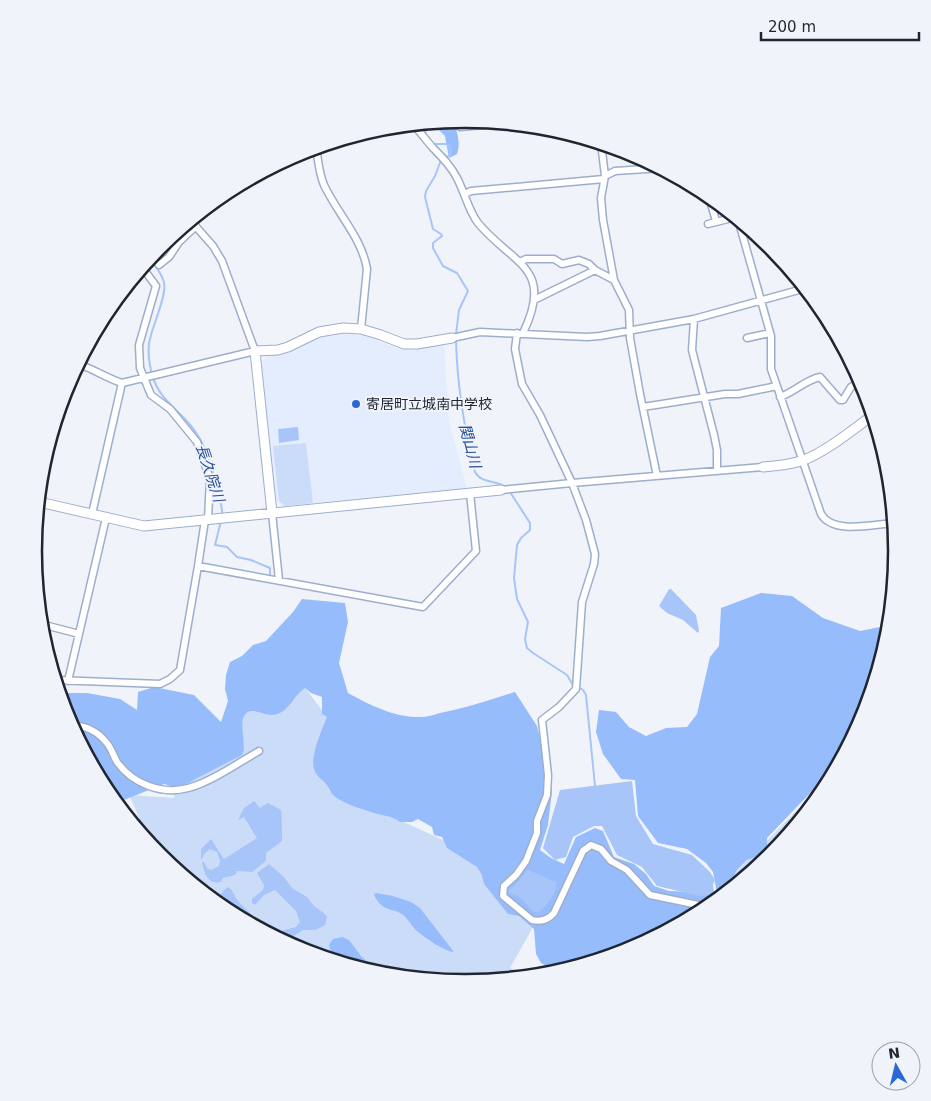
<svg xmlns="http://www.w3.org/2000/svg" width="931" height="1101" font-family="'DejaVu Sans','Noto Sans JP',sans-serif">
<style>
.built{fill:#e4edfd}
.green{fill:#cbdcf9}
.forest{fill:#97bcfc}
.water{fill:#a7c5f8}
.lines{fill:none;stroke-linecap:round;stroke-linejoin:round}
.stream{stroke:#a7c5f8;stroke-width:2}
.street-casing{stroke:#9daecc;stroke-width:9}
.secondary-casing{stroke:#9daecc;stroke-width:11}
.street{stroke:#fff;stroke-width:6}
.secondary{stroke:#fff;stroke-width:9}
.poi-dot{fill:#2b68d6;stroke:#f0f4fa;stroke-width:2}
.labels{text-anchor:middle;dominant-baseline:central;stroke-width:4;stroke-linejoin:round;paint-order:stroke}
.poi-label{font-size:14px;fill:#1f2632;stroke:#f0f4fa;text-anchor:start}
.water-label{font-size:15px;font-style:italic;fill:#254e98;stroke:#f0f4fa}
.rim{fill:none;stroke:#1f2632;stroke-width:2.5}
</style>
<rect width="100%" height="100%" fill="#f0f4fa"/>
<!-- built -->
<path class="built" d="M342 334 365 336 395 347 409 350 444 345 449 421 467 489 284 508 275 499 262 362 268 355 293 350 321 337Z"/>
<!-- green -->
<path class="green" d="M306 443 313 503 285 506 279 501 273 446Z
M303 685 327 717 340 793 465 850 533 927 510 968 531 976 465 982 381 974 300 949 225 909 160 856 147 839 148 838 129 795 174 798 172 777 238 715Z
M833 774 824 791 771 856 732 888 726 882Z"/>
<!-- forest -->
<path class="forest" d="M453 120C457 132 461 142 457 154L449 158 445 136 437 128V122Z
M761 593 792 596 823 618 860 631 890 625 889 635 864 716 839 763 767 838V846L758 856 747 860 737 870 724 894 705 910 630 949 557 972 541 963 536 954 534 929 519 916 508 914 484 884 482 875 477 867 447 848 442 837 434 835 432 827 418 819 412 822H400C392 815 381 816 371 812 359 808 341 803 332 794 330 791 329 787 326 784 322 779 316 776 314 769 310 757 322 729 327 717L322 714V697L311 693 305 688C294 695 290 710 277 714 270 717 261 712 254 711 240 710 242 726 243 735 244 740 243 745 244 750L242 755 182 786H171L164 784 124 800 121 803 131 811 135 825 106 790 67 715 60 693H87L120 699 137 710 138 692 154 687 194 695 221 722 228 701 225 689 226 675 230 662 242 656 253 645 266 641 293 612 302 599 345 603 348 622 339 663 348 693C370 705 395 718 421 717 427 717 434 715 440 713 466 708 490 700 515 692L537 726 552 791 548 825 540 850 551 858 564 864 576 837 595 828 603 831 614 857 634 864 646 874 654 886 669 891 717 893 713 872 706 863 687 849 658 843 638 816 635 780 621 779 603 754 596 732 599 710 616 712 629 727 646 736 666 728 687 727 697 714 710 657 719 646 721 608Z
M773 851 771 856 737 882 746 865Z
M376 893 393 896 411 902 420 908 454 952C445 952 422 936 415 929 410 924 407 917 402 914 389 907 383 912 374 895Z
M342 937 349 940 361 956 381 974 354 966 330 950 329 945 333 939Z"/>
<!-- water -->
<path class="water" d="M298 427 299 440 279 443 278 429Z
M669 589H671L696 615 699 631 698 633 683 620 667 613 659 606Z
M632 781 636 816 653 844 692 855 710 872 715 880 713 885 714 892 712 895 700 896 657 886 642 867 617 855 602 826H594L573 837 566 857 555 860 543 848 560 790Z
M254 801 260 808 268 803 281 810C282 813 282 837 282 841L266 853V861L252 872 237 871 235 875 223 878 221 882C208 885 204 873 202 862H204L207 868 211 870 219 866 220 861 217 852 210 849 204 854 202 859H201V849L211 839 224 859 257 838 244 817 238 820 244 808Z
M269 864 284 877 292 888 307 897 314 906 324 913 327 917 325 925 316 930H303L286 941 284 940 280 934 281 931 296 927 300 922 296 911 275 890 264 895 255 905 252 903V899L263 890 264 885 257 873Z
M528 870 556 882C557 889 554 894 550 900 534 925 530 904 518 896 514 893 511 895 507 891L513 887Z
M229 887C233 891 235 897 238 901 245 909 258 918 259 928L236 915 229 906 219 901 217 898 224 890Z"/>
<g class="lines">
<!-- stream -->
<path class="stream" d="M424 123 426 135
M434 144H447L451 149 450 155 445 158
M441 160 435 176 426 191 425 197 433 229 441 234 442 236 433 243V248L443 266 457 273 468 291 459 310 456 334
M152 260C156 268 163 275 164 283 167 294 154 323 151 335 148 344 148 355 150 365 155 403 185 410 200 439 207 451 210 466 215 479 214 492 224 503 222 516
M456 339C457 384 464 428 475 472 482 485 498 479 507 488
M510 492 530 523V530L521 538 517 545 514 578 517 599 528 622 525 639 526 644 527 648 533 653 567 675 574 687
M221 521 215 545 227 547 237 557 251 560 270 568V576
M578 687 583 690 586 695 595 786"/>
<defs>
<path id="street" d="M413 124C420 132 426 140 433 148 442 157 451 166 457 178 464 191 469 212 478 223 513 265 555 267 523 333
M460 127 505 123
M601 143 605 176 601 198 603 220 614 280 629 310 630 338 640 394 657 476
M316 147C318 159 319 174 324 185 337 213 362 238 367 269L361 329
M605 176 615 171 662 168
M465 194 471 191 604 179
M708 194 716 221
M738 219 771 336V369L821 514C833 535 874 524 895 523
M708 224 736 217
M152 256 159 265 169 257 179 242 196 226
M520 262 526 259H554L562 264 579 260 589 264 595 270 614 280
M142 267 156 286 139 345 140 368 151 395 170 409 197 442 210 479 208 519
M534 300 595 270
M694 319 692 350 714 435 717 450V471
M517 333 515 349 522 384 540 415 572 483 586 520 595 554 594 564 582 602 576 689 559 707 542 720 548 775 547 795 537 821V833L526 861 516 875 504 886 503 896 532 920C541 922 548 920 554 913L583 851 591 845 601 849 611 861 627 870 650 895 708 907
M452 338 480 332 587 337 600 336 694 319 806 288
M747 338 770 333
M78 364C94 369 106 378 122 383L255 351 222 261 213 246 190 220
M780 397C795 392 805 380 820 377L840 400H843L851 387 862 381
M643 407 725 394H738L777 386
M501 490 572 483 763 467
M272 513 279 580
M92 514 122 383
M198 566 423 607 476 551 470 493
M41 624 79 634
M56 680 160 684 170 679 180 670 198 566 205 520
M68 681 106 518
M73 727C84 724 98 732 106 742 111 747 113 755 117 762 133 784 161 795 188 788 209 783 240 762 259 751
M717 900 732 884"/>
<path id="secondary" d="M763 467C776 466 788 465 801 461 823 454 854 429 873 415
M39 502 144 526 501 490
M272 513 255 351 278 350 288 347 319 332 343 328 361 329 381 335 404 344H417L452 338"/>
</defs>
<!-- street casing -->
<use href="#street" class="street-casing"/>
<!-- secondary casing -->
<use href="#secondary" class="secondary-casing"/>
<!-- street -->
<use href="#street" class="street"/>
<!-- secondary -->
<use href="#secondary" class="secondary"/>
</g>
<!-- markers -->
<circle class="poi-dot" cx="356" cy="404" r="5"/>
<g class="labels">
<!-- poi labels -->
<g class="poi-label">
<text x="366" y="404">寄居町立城南中学校</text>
</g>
<!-- water labels -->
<g class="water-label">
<text transform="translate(470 446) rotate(75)">関山川</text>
<text transform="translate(210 473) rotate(72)">長久院川</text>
</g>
</g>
<!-- crop -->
<path d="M0 0H931V1101H0ZM42 551a423 423 0 1 1 846 0a423 423 0 1 1-846 0Z" fill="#f0f4fa" fill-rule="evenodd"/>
<path class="rim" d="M42 551a423 423 0 1 1 846 0a423 423 0 1 1-846 0Z"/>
<!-- north arrow -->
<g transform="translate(896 1066) rotate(352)"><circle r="24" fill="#f0f4fa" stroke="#9ca2aa"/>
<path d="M0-4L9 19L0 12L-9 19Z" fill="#2b68d6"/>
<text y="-8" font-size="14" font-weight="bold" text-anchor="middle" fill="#1f2632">N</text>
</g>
<!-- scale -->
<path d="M761 32v8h158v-8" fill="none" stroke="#1f2632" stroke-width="2.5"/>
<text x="768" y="32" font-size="15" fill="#1f2632" stroke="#f0f4fa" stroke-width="4" paint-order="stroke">200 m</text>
</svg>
